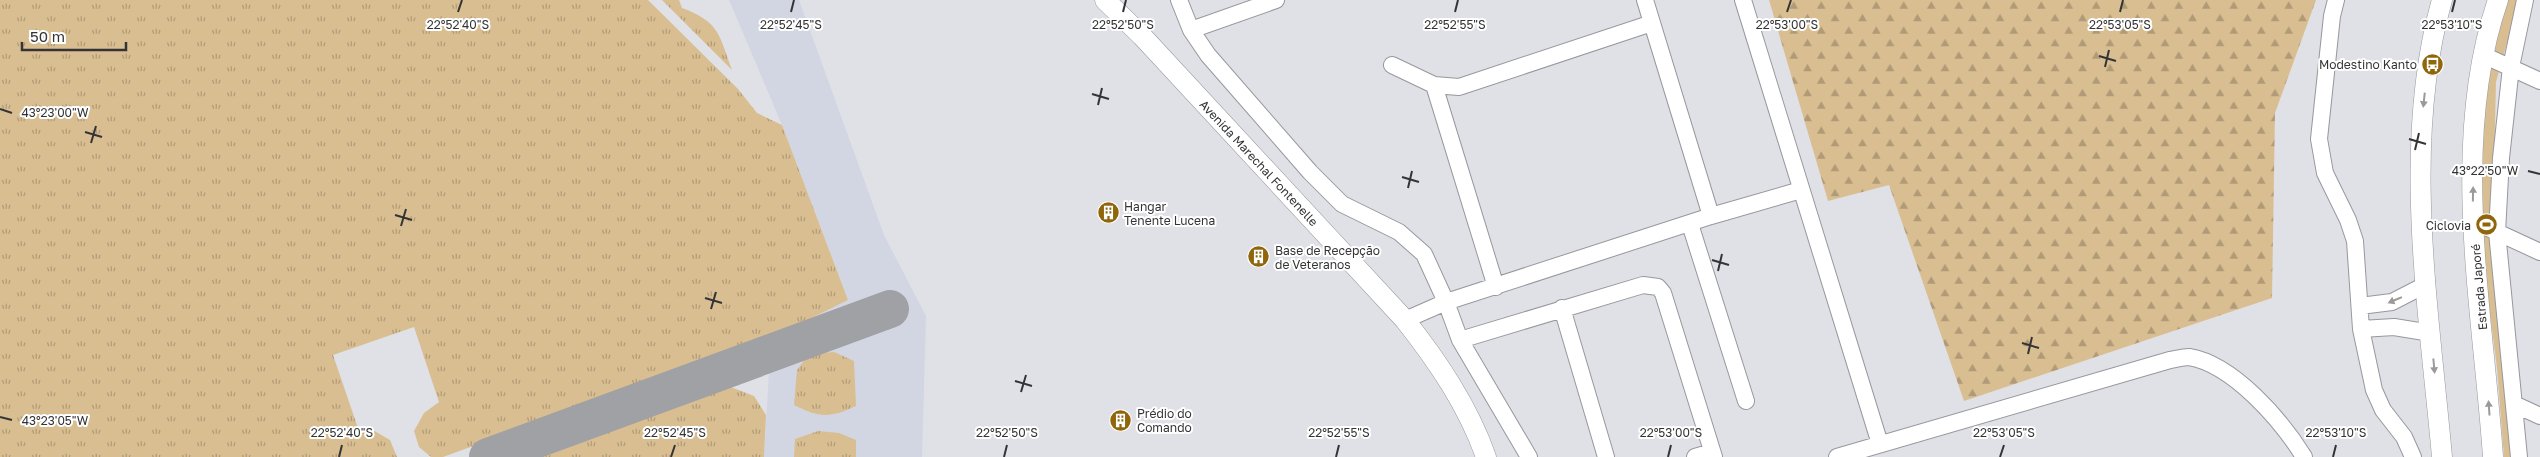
<svg xmlns="http://www.w3.org/2000/svg" width="2540" height="457" font-family="'Golos Text',sans-serif">
<style>
.built{fill:#d2d6e2}
.grass{fill:url(#grass-tufts)}
.forest{fill:url(#forest-firs)}
.pitch{fill:#d9be91}
.lines{fill:none;stroke-linecap:round;stroke-linejoin:round}
.taxiway{stroke:#a0a1a5;stroke-width:38}
.minor-casing{stroke:#97989d;stroke-width:18}
.major-casing{stroke:#97989d;stroke-width:21}
.minor{stroke:#fff;stroke-width:16}
.major{stroke:#fff;stroke-width:20}
.oneway{fill:#9a9a9a}
.ticks{fill:none;stroke:#343436;stroke-width:2}
.labels{text-anchor:middle;dominant-baseline:central;stroke-width:4;stroke-linejoin:round;paint-order:stroke}
.poi-label{font-size:12px;fill:#343436;stroke:#fff;text-anchor:start}
.street-label{font-size:12px;fill:#343436;stroke:#fff}
.ticks-label{font-size:12px;text-anchor:middle;fill:#343436;stroke:#fff;stroke-width:4;stroke-linejoin:round;paint-order:stroke}
</style>
<defs>
<pattern id="grass-tufts" width="24" height="20" patternUnits="userSpaceOnUse" patternTransform="scale(1.25)"><rect width="24" height="20" fill="#d9be91"/><path d="M3 7l-1-3M5 7V3M7 7l1-3M15 17l-1-3M17 17v-4M19 17l1-3" fill="none" stroke="#b19b77"/></pattern>
<pattern id="forest-firs" width="22" height="20" patternUnits="userSpaceOnUse" patternTransform="scale(1.25)"><rect width="22" height="20" fill="#d9be91"/><path d="M5 1l3.5 6h-7zM16 11l3.5 6h-7z" fill="#b19b77"/></pattern>
</defs>
<rect width="100%" height="100%" fill="#dfe1e6"/>
<!-- built -->
<path class="built" d="M729 0H799L884 235 926 316 922 457H764L771 338 848 300 782 125Z"/>
<!-- grass -->
<path class="grass" d="M0 0H648L738 89 757 113 782 125 848 300 771 338 443 457H431L419 447 414 431 424 413 439 402 414 327 333 355 360 434 371 429 390 440 397 457H0Z
M662 0H679L682 8C720 22 719 35 732 70Z
M834 352 854 361 856 406C831 418 819 418 794 405L797 370 809 354Z
M728 386 754 396 766 415 764 457H540Z
M818 431 839 433 856 440V457H794L795 439Z"/>
<!-- forest -->
<path class="forest" d="M1769 0H2316L2275 113 2272 298 1964 401 1889 185 1828 201Z"/>
<!-- pitch -->
<path class="pitch" d="M2507 0H2519L2496 82 2493 209 2513 457H2504L2497 368 2477 211 2486 80Z"/>
<g class="lines">
<!-- taxiway -->
<path class="taxiway" d="M488 457 890 309"/>
<defs>
<path id="minor" d="M1179 0 1191 30 1208 55 1310 172 1342 204 1399 232 1424 254 1446 302 1460 340 1529 457
M1645 0 1711 216
M1743 0 1880 444
M2336 0 2332 16 2319 139 2325 173 2348 220 2355 241 2361 329 2374 390 2383 410 2404 437 2413 457
M1191 30 1276 0
M2483 55 2540 81
M1392 65 1434 85 1459 87 1652 23
M1434 85 1496 287
M2473 221 2540 252
M1690 224 1746 401
M2360 306 2392 302 2427 284
M1562 308 1606 457
M1405 320 1446 302 1711 216 1801 190
M2361 329 2394 327 2431 333
M1460 340 1643 285 1658 287 1663 293 1714 457
M2514 404 2540 416
M1695 457 1712 452
M1837 457 2170 360C2176 359 2183 357 2189 357 2233 364 2282 421 2304 457
M2519 457 2497 232 2501 158 2511 67 2525 0"/>
<path id="major" d="M1105 0 1142 36 1405 320C1438 362 1468 406 1486 457
M2442 0C2401 143 2429 310 2442 457
M2493 457C2483 311 2449 142 2498 0"/>
</defs>
<!-- minor casing -->
<use href="#minor" class="minor-casing"/>
<!-- major casing -->
<use href="#major" class="major-casing"/>
<!-- minor -->
<use href="#minor" class="minor"/>
<!-- major -->
<use href="#major" class="major"/>
</g>
<!-- one-way arrows -->
<defs><path id="oneway-solid" d="M-6-.8H1V-3.2L6.5 0L1 3.2V.8H-6Z" transform="scale(1.25)"/></defs>
<g class="oneway">
<use href="#oneway-solid" transform="translate(2424 100) rotate(96)"/>
<use href="#oneway-solid" transform="translate(2473 194) rotate(-89)"/>
<use href="#oneway-solid" transform="translate(2395 300) rotate(157)"/>
<use href="#oneway-solid" transform="translate(2434 366) rotate(85)"/>
<use href="#oneway-solid" transform="translate(2489 408) rotate(-94)"/>
</g>
<!-- ticks -->
<path class="ticks" d="M458 12 462 0M791 12 794 0M1123 12 1126 0M1455 12 1458 0M1787 12 1791 0M2120 12 2123 0M2452 12 2455 0M2099 56 2116 61M2105 67 2109 50M1092 94 1109 99M1098 105 1102 88M0 109 12 113M85 132 102 137M2409 139 2426 144M91 143 96 126M2415 150 2419 133M2528 171 2540 174M1402 177 1419 182M1408 188 1412 171M395 215 412 220M401 226 406 209M1712 260 1729 265M1718 271 1722 254M705 298 722 303M711 309 716 292M2022 343 2039 348M2028 354 2032 337M1015 381 1032 386M1021 392 1026 375M0 417 12 420M339 457 342 445M671 457 675 445M1004 457 1007 445M1336 457 1339 445M1668 457 1671 445M2000 457 2004 445M2333 457 2336 445"/>
<!-- icons -->
<defs>
<symbol id="bus-disc" viewBox="-11 -11 22 22"><circle r="9.5" fill="#90660d" stroke="#fff"/><path d="M-5-6H5V4H4V6H2V4H-2V6H-4V4H-5ZM-3.5-4V0h7V-4ZM-3.5 1.2v1.5H-2V1.2ZM2 1.2v1.5H3.5V1.2Z" fill="#fff"/></symbol>
<symbol id="building-disc" viewBox="-11 -11 22 22"><circle r="9.5" fill="#90660d" stroke="#fff"/><path d="M-4-6H4V6H1V3H-1V6H-4ZM-2.5-4.3h1.7v1.8h-1.7ZM.8-4.3h1.7v1.8H.8ZM-2.5-1h1.7V.8h-1.7ZM.8-1h1.7V.8H.8Z" fill="#fff"/></symbol>
<symbol id="stadium-disc" viewBox="-11 -11 22 22"><circle r="9.5" fill="#90660d" stroke="#fff"/><path d="M0-5a6.5 5 0 1 0 0 10a6.5 5 0 1 0 0-10ZM-3.5-1.8h7v3.6h-7Z" fill="#fff"/></symbol>
</defs>
<g fill-rule="evenodd">
<use href="#bus-disc" x="2420" y="52" width="25" height="25"/>
<use href="#building-disc" x="1096" y="200" width="25" height="25"/>
<use href="#stadium-disc" x="2474" y="212" width="25" height="25"/>
<use href="#building-disc" x="1246" y="244" width="25" height="25"/>
<use href="#building-disc" x="1108" y="408" width="25" height="25"/>
</g>
<g class="labels">
<!-- poi labels -->
<g class="poi-label">
<text x="2417" y="64" text-anchor="end">Modestino Kanto</text>
<text x="1124" y="206">Hangar<tspan x="1124" dy="14">Tenente Lucena</tspan></text>
<text x="2471" y="225" text-anchor="end">Ciclovia</text>
<text x="1275" y="250">Base de Recepção<tspan x="1275" dy="14">de Veteranos</tspan></text>
<text x="1137" y="413">Prédio do<tspan x="1137" dy="14">Comando</tspan></text>
</g>
<!-- street labels -->
<g class="street-label">
<text transform="translate(1259 163) rotate(47)">Avenida Marechal Fontenelle</text>
<text transform="translate(2479 287) rotate(-95)">Estrada Japoré</text>
</g>
</g>
<g class="ticks-label">
<text x="791" y="29">22°52'45"S</text>
<text x="1787" y="29">22°53'00"S</text>
<text x="2120" y="29">22°53'05"S</text>
<text x="458" y="29">22°52'40"S</text>
<text x="1123" y="29">22°52'50"S</text>
<text x="1455" y="29">22°52'55"S</text>
<text x="2452" y="29">22°53'10"S</text>
<text x="55" y="117">43°23'00"W</text>
<text x="2485" y="175">43°22'50"W</text>
<text x="55" y="425">43°23'05"W</text>
<text x="342" y="437">22°52'40"S</text>
<text x="675" y="437">22°52'45"S</text>
<text x="1007" y="437">22°52'50"S</text>
<text x="1339" y="437">22°52'55"S</text>
<text x="1671" y="437">22°53'00"S</text>
<text x="2004" y="437">22°53'05"S</text>
<text x="2336" y="437">22°53'10"S</text>
</g>
<!-- scale -->
<path d="M22 42v8h104v-8" fill="none" stroke="#343436" stroke-width="2.5"/>
<text x="30" y="42" font-size="15" fill="#343436" stroke="#ffffff" stroke-width="4" paint-order="stroke">50 m</text>
</svg>
